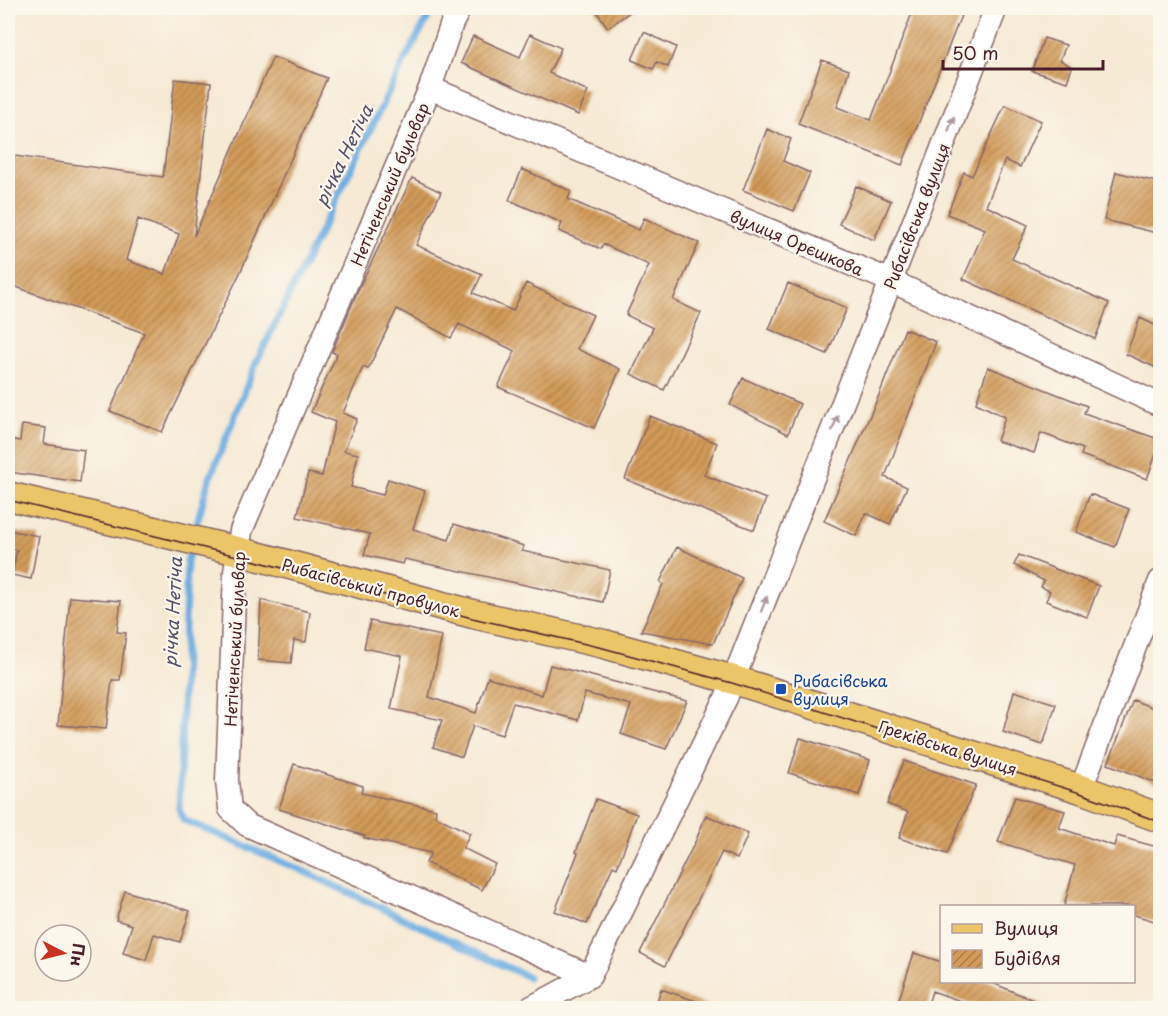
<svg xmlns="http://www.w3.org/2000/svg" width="1168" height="1016" font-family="'Playpen Sans',sans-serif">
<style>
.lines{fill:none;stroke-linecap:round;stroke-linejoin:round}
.stream{stroke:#6fafe2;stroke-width:7}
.building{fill:url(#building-hatch);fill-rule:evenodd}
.minor-casing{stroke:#866666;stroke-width:25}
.major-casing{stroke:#866666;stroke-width:31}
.minor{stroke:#fff;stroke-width:22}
.major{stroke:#ebc669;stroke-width:28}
.tram{stroke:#4a1f2b;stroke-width:1.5}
.oneway{fill:#ae9aa0}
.transit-dot{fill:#1a4fb4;stroke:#fbf7ec;stroke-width:2}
.labels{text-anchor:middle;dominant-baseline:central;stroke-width:4.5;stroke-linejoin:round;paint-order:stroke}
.street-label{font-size:16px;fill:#4a1f2b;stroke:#fbf7ec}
.transit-label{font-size:16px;fill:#164399;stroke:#fbf7ec;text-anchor:start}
.water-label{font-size:18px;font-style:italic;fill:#57516b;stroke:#fbf7ec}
</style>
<defs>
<pattern id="building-hatch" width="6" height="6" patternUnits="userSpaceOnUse" patternTransform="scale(1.5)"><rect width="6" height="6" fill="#d29b59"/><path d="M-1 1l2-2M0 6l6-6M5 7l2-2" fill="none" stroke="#ac7e4a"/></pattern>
</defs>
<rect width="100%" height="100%" fill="#fbf7ec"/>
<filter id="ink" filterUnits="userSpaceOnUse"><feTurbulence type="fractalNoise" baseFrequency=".0167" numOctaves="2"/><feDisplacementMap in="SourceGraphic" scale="12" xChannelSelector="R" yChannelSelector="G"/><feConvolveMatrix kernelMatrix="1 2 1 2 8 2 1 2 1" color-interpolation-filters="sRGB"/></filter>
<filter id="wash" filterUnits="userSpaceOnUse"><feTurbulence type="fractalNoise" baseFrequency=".008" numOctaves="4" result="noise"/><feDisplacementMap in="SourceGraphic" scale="24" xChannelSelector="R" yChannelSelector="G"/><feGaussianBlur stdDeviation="1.35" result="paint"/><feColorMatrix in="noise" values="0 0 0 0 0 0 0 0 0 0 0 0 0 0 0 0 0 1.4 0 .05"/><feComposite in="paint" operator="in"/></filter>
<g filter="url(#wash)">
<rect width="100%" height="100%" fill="#f6ead4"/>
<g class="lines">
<!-- stream -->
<path class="stream" d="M194 534 208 483 256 363 402 65 433 8
M191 545 187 562 179 809 184 820 303 871 528 977"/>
</g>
<g id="blocks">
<!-- building -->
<path class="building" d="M594 8H635L608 28Z
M914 8H964L902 165 798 124 822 60 849 70 837 107 871 120Z
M644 32 676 47 668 67 657 62 653 69 632 60Z
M530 34 561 48 549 73 588 91 578 115 461 63 473 36 520 57Z
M1044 38 1066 45 1060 60 1072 67 1067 82 1032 71Z
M273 57 327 78 240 273 162 432 110 411 144 333 8 284V155L163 177 175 79 211 83 194 236ZM138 219 179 234 165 274 126 260Z
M1005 105 1041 121 1020 167 1005 160 986 206 1028 225 1012 259 1109 303 1095 339 963 279 985 229 947 214 964 172 972 176Z
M767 129 791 139 783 161 810 173 794 211 743 190Z
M522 169 571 191 568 199 639 230 644 218 699 243 673 300 701 313 664 390 631 374 653 328 626 315 649 265 603 244 601 249 559 231 562 223 509 200Z
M1116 172 1161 183V234L1104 220Z
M412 178 441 192 416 245 482 274 473 293 513 311 526 283 593 315 577 349 620 369 594 428 498 387 515 351 459 324 451 338 397 309 368 369 363 367 343 413 357 419 344 451 358 454 351 487 383 495 388 479 425 491 413 529 449 540 454 524 524 546 522 551 610 570 603 602 405 559 403 564 364 555 370 534 297 517 308 473 322 476 335 422 311 412 337 354 332 352 360 286Z
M856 186 891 201 874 240 839 224Z
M788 283 847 308 827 354 769 329Z
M1140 318 1161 328V370L1126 354Z
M905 329 936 342 885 477 907 487 890 524 866 513 856 536 824 521 879 395Z
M988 367 1087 406 1084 413 1161 440 1147 479 1081 455 1083 449 1041 433 1034 453 997 441 1005 417 976 403Z
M743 378 800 404 788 434 730 405Z
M650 416 717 443 704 475 766 499 754 530 625 479Z
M22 425 46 428 44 444 84 450 80 482 8 472V439L20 441Z
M1090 494 1129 509 1115 547 1076 532Z
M8 530 39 536 31 579 12 575 17 550 8 548Z
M677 547 742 578 713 644 641 631 663 584 660 582Z
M1019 555 1099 586 1087 617 1046 601 1050 591 1041 587 1044 581 1014 565Z
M70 597 121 601 117 632 126 633 120 680H112L106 729 58 725Z
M261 600 310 612 306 642 294 640 291 663 258 660Z
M370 621 442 636 429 697 476 713 488 677 542 695 550 665 687 701 666 749 621 734 631 705 585 693 578 720 513 703 502 735 473 726 462 757 433 747 442 720 391 709 402 656 364 648Z
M1014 691 1056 704 1043 745 1003 732Z
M1133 700 1161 711V785L1108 764Z
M800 738 870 760 859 795 789 773Z
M904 761 976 785 947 854 899 838 908 812 887 804Z
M294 764 363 786 361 793 436 809 435 816 470 833 463 848 495 864 482 890 426 863 431 853 364 838 365 836 279 809Z
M1015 797 1065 811 1059 828 1114 846 1117 836 1161 848V923L1134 915V906H1064L1075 865 998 842Z
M596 799 637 814 617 868 613 866 587 924 555 911 578 853 576 852Z
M706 815 748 834 737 859 722 852 665 966 640 953 696 840Z
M125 891 190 911 180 942 154 934 146 960 123 953 132 925 116 920Z
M914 953 942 962V981H988L1052 1008H981L932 991 927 1008H896Z
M661 989 710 1006 709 1008H655Z"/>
</g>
</g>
<g filter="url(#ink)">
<use href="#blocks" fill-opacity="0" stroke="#866666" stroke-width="1.5"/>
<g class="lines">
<defs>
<path id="minor" d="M460 8 452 23 430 88 241 531 235 572 227 781 230 809 247 825 590 976
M430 88 891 281 1160 405
M1081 789 1160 581
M530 1008 590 976 726 698 891 281 996 8"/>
<path id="major" d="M8 496 238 551 473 614 604 644 734 680 1081 789 1160 818"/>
</defs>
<!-- minor casing -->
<use href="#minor" class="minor-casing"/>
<!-- major casing -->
<use href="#major" class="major-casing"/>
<!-- minor -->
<use href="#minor" class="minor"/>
<!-- major -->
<use href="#major" class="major"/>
<!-- tram -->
<path class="tram" d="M8 500 237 556 472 618 603 648 732 683 1080 793 1160 822"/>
</g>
<!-- one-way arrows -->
<defs><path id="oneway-solid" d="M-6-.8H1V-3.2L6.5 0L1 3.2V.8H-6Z" transform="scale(1.5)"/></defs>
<g class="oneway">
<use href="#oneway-solid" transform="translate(951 124) rotate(-69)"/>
<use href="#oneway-solid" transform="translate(835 423) rotate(-69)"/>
<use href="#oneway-solid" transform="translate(764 604) rotate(-69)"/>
</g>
</g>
<!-- markers -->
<rect class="transit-dot" x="775" y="683" width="12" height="12" rx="3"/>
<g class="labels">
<!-- street labels -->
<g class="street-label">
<text transform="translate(389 184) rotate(-67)">Нетіченський бульвар</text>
<text transform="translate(916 216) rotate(-69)">Рибасівська вулиця</text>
<text transform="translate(797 242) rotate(23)">вулиця Орєшкова</text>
<text transform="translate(371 587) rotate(15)">Рибасівський провулок</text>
<text transform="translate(234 639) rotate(-87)">Нетіченський бульвар</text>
<text transform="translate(948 747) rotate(18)">Греківська вулиця</text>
</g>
<!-- transit labels -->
<g class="transit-label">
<text x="793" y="680">Рибасівська<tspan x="793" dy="18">вулиця</tspan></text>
</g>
<!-- water labels -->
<g class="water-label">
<text transform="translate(343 155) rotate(-64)">річка Нетіча</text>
<text transform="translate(172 612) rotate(-87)">річка Нетіча</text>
</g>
</g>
<!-- margin -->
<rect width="1168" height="1016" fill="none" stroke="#fbf7ec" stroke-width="30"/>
<!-- legend -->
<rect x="940" y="905" width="195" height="78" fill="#fbf7ec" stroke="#b4a19f" stroke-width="1.5"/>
<rect x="952" y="924" width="30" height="9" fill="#ebc669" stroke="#b4a19f" stroke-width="1.5"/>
<text x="994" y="935" font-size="18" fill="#4a1f2b">Вулиця</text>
<rect x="952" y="950" width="30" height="18" fill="url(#building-hatch)" stroke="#b4a19f" stroke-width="1.5"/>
<text x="994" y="965" font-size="18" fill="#4a1f2b">Будівля</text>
<!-- north arrow -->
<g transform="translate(63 953) rotate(97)"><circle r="28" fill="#fbf7ec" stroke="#b4a19f" stroke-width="1.5"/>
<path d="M0-4.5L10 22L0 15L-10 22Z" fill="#c8321e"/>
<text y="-9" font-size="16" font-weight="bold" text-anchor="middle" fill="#4a1f2b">Пн</text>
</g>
<!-- scale -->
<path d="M943 60v9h160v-9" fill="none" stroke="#4a1f2b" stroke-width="3"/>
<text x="952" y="60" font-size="18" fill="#4a1f2b" stroke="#fbf7ec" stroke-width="4.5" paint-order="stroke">50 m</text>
</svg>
